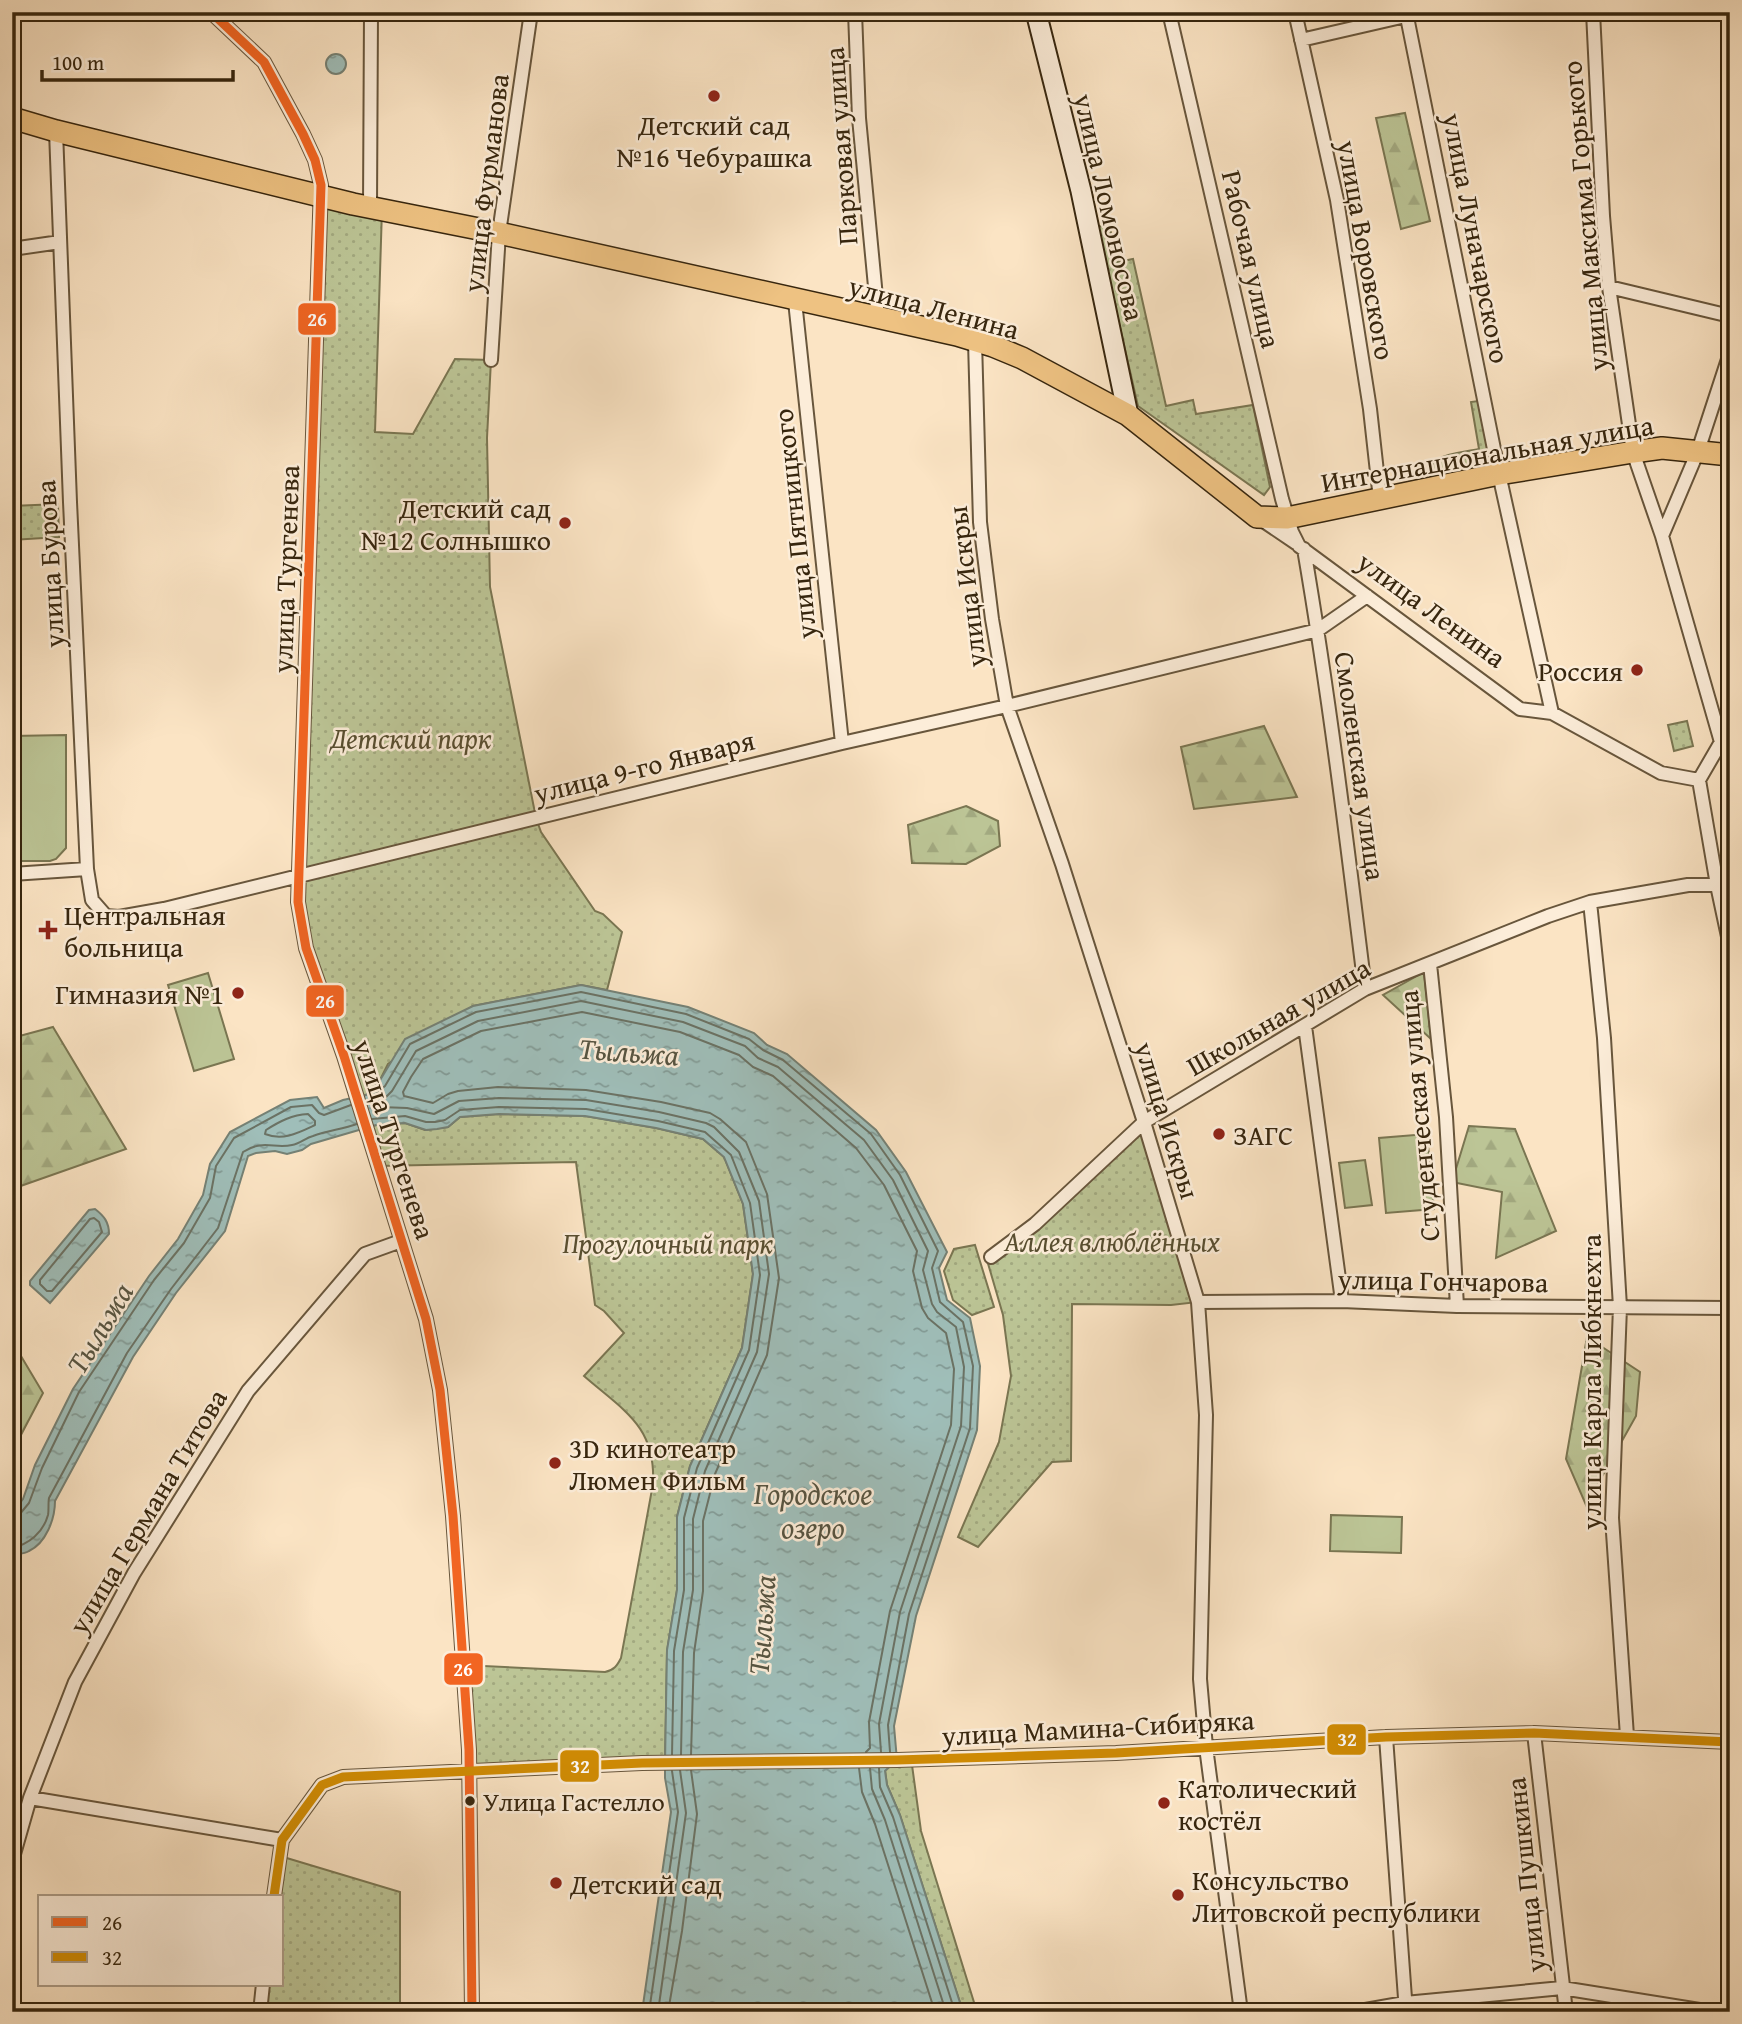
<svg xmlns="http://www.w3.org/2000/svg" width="1742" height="2024" font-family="'Gentium Book Plus',serif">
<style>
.grass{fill:url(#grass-dots);stroke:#7a7652;stroke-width:2}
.forest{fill:url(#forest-firs);stroke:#7a7652;stroke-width:2}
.garden{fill:#bcc596;stroke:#7a7652;stroke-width:2}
.water{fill:url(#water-ripples);stroke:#758175;stroke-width:2}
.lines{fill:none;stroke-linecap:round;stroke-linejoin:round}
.shore{stroke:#6b7264;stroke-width:2}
.street-casing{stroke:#68563c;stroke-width:16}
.secondary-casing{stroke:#37260e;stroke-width:23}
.primary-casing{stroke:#37260e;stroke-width:24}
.street{stroke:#fcedd9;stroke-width:12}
.secondary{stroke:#fcedd9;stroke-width:19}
.primary{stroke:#eec282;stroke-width:21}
.bus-1-casing{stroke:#fcedd9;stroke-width:14}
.bus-2-casing{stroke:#fcedd9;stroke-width:14}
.bus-1{stroke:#f26522;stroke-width:9}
.bus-2{stroke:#d18c03;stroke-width:9}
.poi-dot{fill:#8f2418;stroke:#fcedd9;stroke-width:2.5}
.bus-dot{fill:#37260e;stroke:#fcedd9;stroke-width:2.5}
.labels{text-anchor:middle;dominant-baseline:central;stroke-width:5;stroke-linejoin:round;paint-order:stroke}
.bus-label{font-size:26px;fill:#37260e;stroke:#fcedd9;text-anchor:start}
.poi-label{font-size:28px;fill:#37260e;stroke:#fcedd9;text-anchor:start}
.street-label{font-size:28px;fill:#37260e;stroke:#fcedd9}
.park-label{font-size:28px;font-style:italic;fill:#584e30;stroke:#fcedd9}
.water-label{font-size:30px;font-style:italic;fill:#565441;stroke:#fcedd9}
.line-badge{stroke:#fcedd9;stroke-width:2.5}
.badge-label{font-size:19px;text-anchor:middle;font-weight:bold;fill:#fff}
</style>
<defs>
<pattern id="grass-dots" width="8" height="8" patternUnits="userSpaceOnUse" patternTransform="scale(1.75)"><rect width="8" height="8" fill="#bcc596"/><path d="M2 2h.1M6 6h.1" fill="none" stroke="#a2a980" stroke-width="1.8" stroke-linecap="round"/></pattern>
<pattern id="forest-firs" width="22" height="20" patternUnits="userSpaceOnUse" patternTransform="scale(1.75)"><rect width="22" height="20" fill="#bcc596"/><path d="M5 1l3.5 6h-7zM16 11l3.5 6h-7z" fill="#a2a980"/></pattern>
<pattern id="water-ripples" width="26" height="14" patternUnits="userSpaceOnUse" patternTransform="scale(1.75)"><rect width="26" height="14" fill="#9fbeb9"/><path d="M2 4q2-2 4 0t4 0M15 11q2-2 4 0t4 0" fill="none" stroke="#829a95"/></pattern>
</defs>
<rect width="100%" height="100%" fill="#fbe4c4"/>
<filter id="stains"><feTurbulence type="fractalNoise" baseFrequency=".00286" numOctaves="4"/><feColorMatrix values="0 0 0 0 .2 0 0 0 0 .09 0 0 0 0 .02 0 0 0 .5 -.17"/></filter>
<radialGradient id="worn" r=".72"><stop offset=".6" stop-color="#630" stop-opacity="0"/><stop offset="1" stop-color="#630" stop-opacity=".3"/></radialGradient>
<!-- grass -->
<path class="grass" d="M323 197 382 209 375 432 413 434 455 359 491 360 487 438 490 587 536 818 541 832 595 911 603 914 622 932 607 990 581 985 473 1006 388 1064 379 1082 366 1095 356 1097 306 948 298 877Z
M1109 225 1118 262 1133 259 1166 406 1193 400 1196 414 1253 405 1270 487 1264 495 1138 406 1097 227Z
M1478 401 1493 470 1430 483C1425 452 1456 454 1479 449L1471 402Z
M58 504 59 537 12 540V506Z
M1687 721 1693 746 1674 751 1668 725Z
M499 1114 585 1116 656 1128 703 1139 724 1157 743 1204 753 1274 742 1348 690 1466 677 1517V1590L667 1651 665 1763 469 1772 463 1665 605 1672C614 1670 617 1666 621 1658L653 1484C656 1426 624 1411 584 1376L624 1333 604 1311 595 1305 576 1162 378 1166 366 1128 376 1125 405 1123 425 1130 448 1127 460 1117Z
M1144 1122 1198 1302 1171 1305 1072 1304 1071 1461 1052 1462 978 1547 958 1537 999 1442 1011 1376 1003 1315 987 1260Z
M975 1245 994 1307 972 1315 953 1300 944 1271 954 1249Z
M897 1760 912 1765 921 1831 977 2012H963L900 1815 887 1785 885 1770Z
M280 1856 400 1892V2012H260L263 1984H282V1896H274Z"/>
<!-- forest -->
<path class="forest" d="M1405 113 1430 221 1401 229 1376 118Z
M1264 726 1297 797 1194 809 1181 747Z
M966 806 998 821 1000 846 966 864 912 863 908 825Z
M1424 972 1431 1039 1383 995Z
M53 1027 126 1149 12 1189V1038Z
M1469 1126 1515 1129 1556 1231 1496 1258 1502 1192 1452 1182Z
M1587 1337 1640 1372 1636 1416 1586 1505 1566 1459Z
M12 1341 43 1393 12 1452Z"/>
<!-- garden -->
<path class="garden" d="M66 735V848L56 859 50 861H12V736Z
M208 973 234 1059 194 1071 168 985Z
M1427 1134 1434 1209 1386 1213 1379 1138Z
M1365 1160 1372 1205 1345 1208 1339 1163Z
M1331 1515 1402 1517 1401 1553 1330 1551Z"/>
<!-- water -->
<path class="water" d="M326 64a10 10 0 1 1 20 0a10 10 0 1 1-20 0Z
M581 985 688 1007 754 1033 767 1045 787 1054 876 1130 906 1172 947 1252 939 1268 947 1300 970 1318 980 1366 977 1430 916 1616 894 1726 897 1760 885 1771 887 1785 900 1815 963 2012H642L671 1812 665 1778V1763L667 1650 677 1590V1517L690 1466 742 1348 753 1274 743 1204 724 1157 703 1139 656 1128 585 1116 499 1114 460 1117 448 1127 437 1129 426 1130 405 1123 376 1125 311 1144 302 1150 287 1154 275 1151 256 1153 248 1156 225 1231 176 1293 133 1357 55 1501C55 1519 46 1543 29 1551 25 1554 17 1554 12 1555V1513L23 1499 35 1465 73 1389 149 1276 178 1239 203 1195 210 1164 230 1132 290 1100 317 1097 324 1108 343 1100 366 1095 379 1082 405 1039 473 1006Z
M95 1209C104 1216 109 1222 109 1234L50 1303 30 1285V1281L89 1210Z"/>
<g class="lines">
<!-- shore -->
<path class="shore" d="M366 1102 385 1086 410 1044 476 1012 581 992 686 1014 749 1039 763 1050 783 1060 871 1134 900 1175 938 1251 932 1268 940 1302 963 1322 973 1366 970 1428 909 1614 888 1725 890 1752
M308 1114 315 1121V1125C298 1133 283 1141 265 1134L266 1130C280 1121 292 1115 308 1114Z
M372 1119 405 1116 426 1122H435L445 1120 460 1110 499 1107 586 1109 658 1121 705 1132 731 1155 750 1203 760 1275 749 1350 697 1468 684 1518V1590L674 1651 672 1755
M94 1218 99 1222 102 1232 52 1291H47L40 1284V1280L90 1219Z
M12 1516 19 1515 29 1503 42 1468 79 1392 154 1280 184 1243 210 1198 216 1166 234 1138 291 1107 312 1105 319 1113 324 1115 351 1105
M12 1548C29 1544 43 1533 48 1515 49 1510 48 1503 49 1498L127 1353 171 1289 218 1228 243 1152C263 1139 274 1149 292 1145 300 1144 305 1138 313 1136 327 1131 342 1129 357 1124
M681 1755 683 1652 693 1590V1519L705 1471 757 1352 769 1274 759 1201 739 1152 714 1127 706 1123 659 1112 586 1100 499 1098 459 1101 434 1114 407 1108 380 1107V1103L392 1091 416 1051 478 1021 581 1001 683 1022 745 1046 758 1058 778 1067 864 1140 893 1180 928 1251 923 1270 932 1304 937 1312 956 1327 964 1367 961 1426 900 1612 879 1724 881 1752
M691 1755 694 1653 703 1591V1521L715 1474 767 1355 779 1278 767 1194 746 1142 720 1119 710 1113 661 1102 586 1090 498 1087 458 1091 448 1094 433 1103 404 1096 403 1092 411 1077 423 1059 481 1031 582 1012 680 1032 739 1055 753 1067 773 1076 856 1148 884 1185 917 1251 913 1271 922 1308 928 1318 946 1333 954 1369 951 1425 890 1611 869 1722 870 1748 866 1752
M859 1768 862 1792 875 1824 935 2012
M870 1768 872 1789 885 1820 946 2012
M879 1768 880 1787 893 1817 955 2012
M649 2012 678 1812 672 1771
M658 2012 686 1813 680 1770
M668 2012 682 1931 697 1814 691 1770"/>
<defs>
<path id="street" d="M211 12 264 62 303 134 315 160 321 185 298 902 306 948 344 1056 426 1319 440 1390 453 1516 469 1750 472 2012
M855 12 859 118 878 318
M1169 12 1282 499 1292 532 1299 546 1520 709 1552 713 1661 773 1699 780
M1295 12 1337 200 1370 409 1380 499
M1406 12 1499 474 1552 713
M1593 12 1603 216 1609 287 1633 452 1662 536
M1301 40 1423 12
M56 131 70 502 87 869 92 900 106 916 119 917 164 909 842 743 1007 706 1318 630 1367 596
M370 207 371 12
M12 249 60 242
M1609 287 1730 316
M795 301 842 743
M975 341 980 522 992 619 1007 706 1062 864 1144 1122 1198 1302 1206 1415 1200 1679 1206 1747 1241 2012
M1730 353 1698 451 1662 536 1721 742 1699 780 1717 885 1730 946
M491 360 499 233 531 12
M1262 520 1296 543
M1304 549C1329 695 1347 842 1365 989
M12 874 87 869
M1590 902 1604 1038 1620 1307 1612 1518 1627 1736
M1430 964 1446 1117 1457 1306
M1305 1026 1342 1301
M991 1257 1035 1224 1144 1122 1365 989 1548 916 1590 902 1688 885H1730
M1198 1302 1342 1301 1457 1306 1730 1308
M1534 1733 1566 2012
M1386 1737 1406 2012
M30 1798 282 1840
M12 1861 30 1798 75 1682 134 1573 248 1391 365 1254 401 1241
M274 1896 282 1840 322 1785 343 1777 642 1763 897 1760 1116 1753 1386 1737 1534 1733 1730 1742
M260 2012 263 1984
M1354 2012 1405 2003 1562 1988 1712 2012"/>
<path id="secondary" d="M1036 12 1081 191 1128 415"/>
<path id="primary" d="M12 118 56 131 353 204 499 233 957 335 993 346 1022 358 1128 415 1257 517 1287 518 1499 474 1633 452 1662 448 1730 455"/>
</defs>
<!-- street casing -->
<use href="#street" class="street-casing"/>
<!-- secondary casing -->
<use href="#secondary" class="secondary-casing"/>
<!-- primary casing -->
<use href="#primary" class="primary-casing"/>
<!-- street -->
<use href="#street" class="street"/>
<!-- secondary -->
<use href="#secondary" class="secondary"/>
<!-- primary -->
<use href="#primary" class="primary"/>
<defs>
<path id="bus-1" d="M211 12 264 62 303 134 315 160 321 185 298 902 306 948 344 1056 426 1319 440 1390 453 1516 469 1750 472 2012"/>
<path id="bus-2" d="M274 1896 282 1840 322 1785 343 1777 642 1763 897 1760 1116 1753 1386 1737 1534 1733 1730 1742"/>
</defs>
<!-- bus-1 casing -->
<use href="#bus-1" class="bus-1-casing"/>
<!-- bus-2 casing -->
<use href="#bus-2" class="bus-2-casing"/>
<!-- bus-1 -->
<use href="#bus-1" class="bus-1"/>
<!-- bus-2 -->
<use href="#bus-2" class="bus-2"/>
</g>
<!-- markers -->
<g class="poi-dot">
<circle cx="714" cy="96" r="7"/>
<circle cx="565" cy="523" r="7"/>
<circle cx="1637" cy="670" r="7"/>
<path d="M44.5 919.5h7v7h7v7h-7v7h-7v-7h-7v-7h7z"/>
<circle cx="238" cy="993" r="7"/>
<circle cx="1219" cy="1134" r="7"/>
<circle cx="555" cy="1463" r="7"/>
<circle cx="1164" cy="1803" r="7"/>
<circle cx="556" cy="1883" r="7"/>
<circle cx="1178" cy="1895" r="7"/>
</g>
<circle class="bus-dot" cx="470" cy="1801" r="6"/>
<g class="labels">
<!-- bus labels -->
<g class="bus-label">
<text x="483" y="1801">Улица Гастелло</text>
</g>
<!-- poi labels -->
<g class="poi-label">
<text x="714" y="124" text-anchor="middle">Детский сад<tspan x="714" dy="32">№16 Чебурашка</tspan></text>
<text x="551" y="507" text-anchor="end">Детский сад<tspan x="551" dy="32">№12 Солнышко</tspan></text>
<text x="1623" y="670" text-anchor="end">Россия</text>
<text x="64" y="914">Центральная<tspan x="64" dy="32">больница</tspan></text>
<text x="224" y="993" text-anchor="end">Гимназия №1</text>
<text x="1233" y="1134">ЗАГС</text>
<text x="569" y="1447">3D кинотеатр<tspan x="569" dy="32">Люмен Фильм</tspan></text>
<text x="1178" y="1787">Католический<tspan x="1178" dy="32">костёл</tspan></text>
<text x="1192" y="1879">Консульство<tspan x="1192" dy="32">Литовской республики</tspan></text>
<text x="570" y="1883">Детский сад</text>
</g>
<!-- street labels -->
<g class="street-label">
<text transform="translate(840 146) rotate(-94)">Парковая улица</text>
<text transform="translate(485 183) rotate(-83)">улица Фурманова</text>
<text transform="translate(1110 207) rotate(77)">улица Ломоносова</text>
<text transform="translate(1584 216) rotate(-95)">улица Максима Горького</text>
<text transform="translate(1477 238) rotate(79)">улица Луначарского</text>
<text transform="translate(1367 250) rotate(80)">улица Воровского</text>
<text transform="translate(1252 259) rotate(77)">Рабочая улица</text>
<text transform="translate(934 307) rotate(15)">улица Ленина</text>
<text transform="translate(1487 453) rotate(-10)">Интернациональная улица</text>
<text transform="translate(794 524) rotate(-96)">улица Пятницкого</text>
<text transform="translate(49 564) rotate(-93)">улица Бурова</text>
<text transform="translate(285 569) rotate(-88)">улица Тургенева</text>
<text transform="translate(966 587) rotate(-97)">улица Искры</text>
<text transform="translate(1432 609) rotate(36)">улица Ленина</text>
<text transform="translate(644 766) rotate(-14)">улица 9-го Января</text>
<text transform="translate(1361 766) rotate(82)">Смоленская улица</text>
<text transform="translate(1278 1016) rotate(-30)">Школьная улица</text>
<text transform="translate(1418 1116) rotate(-95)">Студенческая улица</text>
<text transform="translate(1168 1120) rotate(73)">улица Искры</text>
<text transform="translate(395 1139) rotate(72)">улица Тургенева</text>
<text transform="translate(1443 1280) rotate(1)">улица Гончарова</text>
<text transform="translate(1590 1382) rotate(-90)">улица Карла Либкнехта</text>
<text transform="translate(147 1511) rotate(-59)">улица Германа Титова</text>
<text transform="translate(1098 1727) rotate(-3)">улица Мамина-Сибиряка</text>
<text transform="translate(1525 1875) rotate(-96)">улица Пушкина</text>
</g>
<!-- park labels -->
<g class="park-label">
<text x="411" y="737">Детский парк</text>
<text x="1112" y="1240">Аллея влюблённых</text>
<text x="668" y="1242">Прогулочный парк</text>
</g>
<!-- water labels -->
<g class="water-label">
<text transform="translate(629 1051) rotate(4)">Тыльжа</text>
<text transform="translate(99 1328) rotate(-59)">Тыльжа</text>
<text x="813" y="1493">Городское<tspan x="813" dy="34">озеро</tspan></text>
<text transform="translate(761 1625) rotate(-86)">Тыльжа</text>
</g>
</g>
<g class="line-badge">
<rect x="297" y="302" width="40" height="34" rx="7" fill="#f26522"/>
<rect x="305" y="984" width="40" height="34" rx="7" fill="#f26522"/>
<rect x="443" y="1652" width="41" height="34" rx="7" fill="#f26522"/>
<rect x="1326" y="1723" width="41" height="33" rx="7" fill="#d18c03"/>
<rect x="559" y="1749" width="41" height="34" rx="7" fill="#d18c03"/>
</g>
<g class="badge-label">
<text x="317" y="326">26</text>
<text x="325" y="1008">26</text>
<text x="463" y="1676">26</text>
<text x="1347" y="1746">32</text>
<text x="580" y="1773">32</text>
</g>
<!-- margin -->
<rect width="1742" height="2024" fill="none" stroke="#fbe4c4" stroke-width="42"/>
<rect x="14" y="14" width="1714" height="1996" fill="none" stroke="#37260e" stroke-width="3.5"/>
<rect x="21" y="21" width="1700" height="1982" fill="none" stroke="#37260e" stroke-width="2"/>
<!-- legend -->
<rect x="38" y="1895" width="245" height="91" fill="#fcedd9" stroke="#ad9d88" stroke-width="2"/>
<rect x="52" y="1917" width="35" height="10" fill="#f26522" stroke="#ad9d88" stroke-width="2"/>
<text x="102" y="1930" font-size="21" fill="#37260e">26</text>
<rect x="52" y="1952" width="35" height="10" fill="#d18c03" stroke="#ad9d88" stroke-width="2"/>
<text x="102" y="1965" font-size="21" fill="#37260e">32</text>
<!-- scale -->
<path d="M42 70v10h191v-10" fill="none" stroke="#37260e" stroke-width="3.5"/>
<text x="52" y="70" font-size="21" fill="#37260e" stroke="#fcedd9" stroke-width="5" paint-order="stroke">100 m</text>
<rect width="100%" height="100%" filter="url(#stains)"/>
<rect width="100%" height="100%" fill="url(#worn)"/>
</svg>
